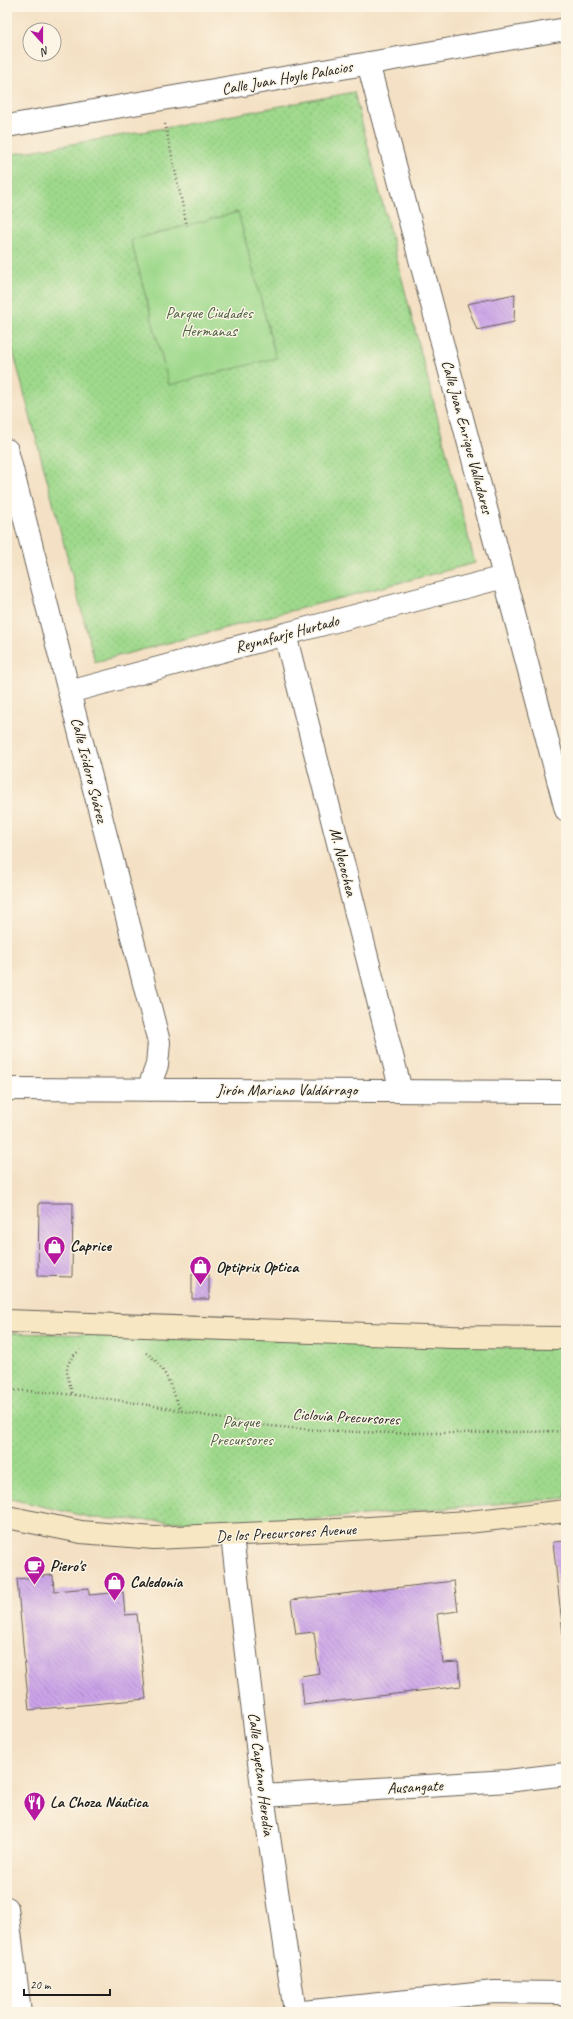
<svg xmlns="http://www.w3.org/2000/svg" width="573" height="2019" font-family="Caveat,sans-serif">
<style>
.park{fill:url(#park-dots);stroke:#5e7a54}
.pitch{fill:#9fd98c;stroke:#5e7a54}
.building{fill:url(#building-back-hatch)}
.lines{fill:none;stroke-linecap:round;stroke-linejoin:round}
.minor-casing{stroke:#686157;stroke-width:24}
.tertiary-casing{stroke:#686157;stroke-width:24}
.secondary-casing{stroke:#686157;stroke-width:24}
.path{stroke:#686157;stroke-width:2.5;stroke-dasharray:1 3;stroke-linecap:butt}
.minor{stroke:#fff;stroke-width:22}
.tertiary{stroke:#fff;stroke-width:22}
.secondary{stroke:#f7e8c3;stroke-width:22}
.labels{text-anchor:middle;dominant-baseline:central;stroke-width:3;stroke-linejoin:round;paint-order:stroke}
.street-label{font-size:16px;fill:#1c1c1c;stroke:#fcf5e5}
.park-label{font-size:16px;fill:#4a5e43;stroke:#fcf5e5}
.poi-label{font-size:16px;font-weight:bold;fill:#1c1c1c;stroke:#fcf5e5;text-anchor:start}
</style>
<defs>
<pattern id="park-dots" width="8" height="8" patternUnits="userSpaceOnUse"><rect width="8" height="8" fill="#9fd98c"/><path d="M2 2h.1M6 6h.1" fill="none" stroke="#88ba78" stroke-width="1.8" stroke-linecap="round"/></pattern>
<pattern id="building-back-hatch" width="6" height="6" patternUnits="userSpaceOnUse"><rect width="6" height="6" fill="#cba3e9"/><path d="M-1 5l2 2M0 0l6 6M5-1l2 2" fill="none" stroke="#a484bc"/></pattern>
</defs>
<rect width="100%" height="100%" fill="#fcf5e5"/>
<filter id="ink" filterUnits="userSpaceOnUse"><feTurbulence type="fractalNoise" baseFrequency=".025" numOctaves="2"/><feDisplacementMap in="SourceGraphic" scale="8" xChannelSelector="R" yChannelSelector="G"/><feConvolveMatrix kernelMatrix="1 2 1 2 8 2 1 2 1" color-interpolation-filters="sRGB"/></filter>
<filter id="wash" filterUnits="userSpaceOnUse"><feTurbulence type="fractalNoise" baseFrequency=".012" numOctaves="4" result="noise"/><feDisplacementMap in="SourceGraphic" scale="16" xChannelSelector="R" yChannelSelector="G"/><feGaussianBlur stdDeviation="0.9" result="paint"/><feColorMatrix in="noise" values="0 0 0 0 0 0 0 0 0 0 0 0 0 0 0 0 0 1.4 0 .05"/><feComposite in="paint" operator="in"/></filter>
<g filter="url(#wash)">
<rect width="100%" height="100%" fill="#f4e1c5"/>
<!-- park -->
<path class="park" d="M354 92 475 563 95 662 7 328V155L165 128Z
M7 1333 566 1345V1498L247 1525 93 1518 7 1498Z"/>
<!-- pitch -->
<path class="pitch" d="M238 212 276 358 169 385 131 240Z"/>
<g id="blocks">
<!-- building -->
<path class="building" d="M515 294 514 322 477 330 467 304Z
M39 1203H73L72 1277 38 1276Z
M192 1274H209V1299H192Z
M566 1541V1653H565L553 1542Z
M53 1575 54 1591 89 1588V1595L123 1592 125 1615 137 1614 146 1699 29 1710 17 1579Z
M454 1581 458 1611 437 1614 443 1663 458 1662 461 1686 304 1705 301 1676 319 1673 314 1632 296 1634 291 1600Z"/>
</g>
</g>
<g filter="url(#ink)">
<use href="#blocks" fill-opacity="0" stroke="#686157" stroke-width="1"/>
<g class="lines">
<defs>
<path id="minor" d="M368 63 566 810
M7 126 566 29
M7 450 159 1042 157 1065 148 1090
M285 634 401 1091
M69 692 293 632 504 577
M7 1089 566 1092
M232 1536 263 1796 295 2012
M263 1796 508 1781 566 1774
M303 2012 494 1992 560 1993 566 1996"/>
<path id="tertiary" d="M7 1908 20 2012"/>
<path id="secondary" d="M7 1321 452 1337 566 1338
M7 1517 81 1532 154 1538 337 1530 468 1522 566 1511"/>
</defs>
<!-- minor casing -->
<use href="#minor" class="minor-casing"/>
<!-- tertiary casing -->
<use href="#tertiary" class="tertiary-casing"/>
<!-- secondary casing -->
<use href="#secondary" class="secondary-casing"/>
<!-- path -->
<path class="path" d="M165 124 187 226
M146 1353C166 1365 172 1391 181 1411
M7 1390C55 1392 101 1397 148 1405 181 1410 213 1418 246 1423 351 1437 461 1433 566 1431
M72 1393C67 1372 61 1366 80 1350"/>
<!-- minor -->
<use href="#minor" class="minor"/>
<!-- tertiary -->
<use href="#tertiary" class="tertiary"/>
<!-- secondary -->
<use href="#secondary" class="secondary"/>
</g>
</g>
<!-- icons -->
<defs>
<symbol id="shop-pin" viewBox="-11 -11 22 30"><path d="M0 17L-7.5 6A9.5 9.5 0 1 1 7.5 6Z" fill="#b5179e" stroke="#fcf5e5"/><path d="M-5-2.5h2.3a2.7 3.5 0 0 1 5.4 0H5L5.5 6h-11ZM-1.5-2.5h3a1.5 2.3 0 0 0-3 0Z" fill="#fff"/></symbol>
<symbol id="cafe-pin" viewBox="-11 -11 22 30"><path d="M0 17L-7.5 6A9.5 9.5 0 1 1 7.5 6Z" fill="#b5179e" stroke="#fcf5e5"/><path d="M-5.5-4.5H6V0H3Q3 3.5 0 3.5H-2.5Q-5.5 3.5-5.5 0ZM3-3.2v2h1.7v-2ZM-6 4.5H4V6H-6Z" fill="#fff"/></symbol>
<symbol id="restaurant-pin" viewBox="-11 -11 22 30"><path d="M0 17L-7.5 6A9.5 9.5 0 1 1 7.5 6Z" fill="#b5179e" stroke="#fcf5e5"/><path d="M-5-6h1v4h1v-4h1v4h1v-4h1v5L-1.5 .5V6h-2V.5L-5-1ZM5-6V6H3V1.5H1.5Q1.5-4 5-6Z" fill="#fff"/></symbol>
</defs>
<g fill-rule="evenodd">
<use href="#shop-pin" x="42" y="1234" width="25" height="34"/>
<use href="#shop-pin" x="188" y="1254" width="25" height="34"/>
<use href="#cafe-pin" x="22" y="1554" width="25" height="34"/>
<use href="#shop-pin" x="102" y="1570" width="25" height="34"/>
<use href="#restaurant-pin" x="22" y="1790" width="25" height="34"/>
</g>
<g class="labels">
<!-- street labels -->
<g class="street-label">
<text transform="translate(287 78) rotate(-10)">Calle Juan Hoyle Palacios</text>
<text transform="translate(467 437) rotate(75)">Calle Juan Enrique Valladares</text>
<text transform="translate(287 634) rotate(-15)">Reynafarje Hurtado</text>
<text transform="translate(89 770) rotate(76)">Calle Isidoro Suárez</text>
<text transform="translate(343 862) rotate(76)">M. Necochea</text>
<text x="287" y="1090">Jirón Mariano Valdárrago</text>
<text transform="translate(346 1417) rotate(3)">Ciclovía Precursores</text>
<text transform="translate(286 1533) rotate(-3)">De los Precursores Avenue</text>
<text transform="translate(261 1774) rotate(83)">Calle Cayetano Heredia</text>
<text transform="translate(415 1787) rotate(-3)">Ausangate</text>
</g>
<!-- park labels -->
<g class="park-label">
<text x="209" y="313">Parque Ciudades<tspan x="209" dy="18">Hermanas</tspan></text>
<text x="241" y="1422">Parque<tspan x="241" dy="18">Precursores</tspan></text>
</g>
<!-- poi labels -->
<g class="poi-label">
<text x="70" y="1246">Caprice</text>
<text x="216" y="1267">Optiprix Optica</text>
<text x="50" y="1566">Piero's</text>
<text x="130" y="1582">Caledonia</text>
<text x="50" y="1802">La Choza Náutica</text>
</g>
</g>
<!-- margin -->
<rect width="573" height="2019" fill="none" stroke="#fcf5e5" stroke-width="24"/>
<!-- north arrow -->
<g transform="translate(42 42) rotate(159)"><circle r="19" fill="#fcf5e5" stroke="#a29e95"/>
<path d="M0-3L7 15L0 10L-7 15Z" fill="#b5179e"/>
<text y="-6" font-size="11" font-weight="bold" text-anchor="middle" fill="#1c1c1c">N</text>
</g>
<!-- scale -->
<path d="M24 1989v6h86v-6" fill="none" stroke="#1c1c1c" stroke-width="2"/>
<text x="30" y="1989" font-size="12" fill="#1c1c1c" stroke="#fcf5e5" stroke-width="3" paint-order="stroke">20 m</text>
</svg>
